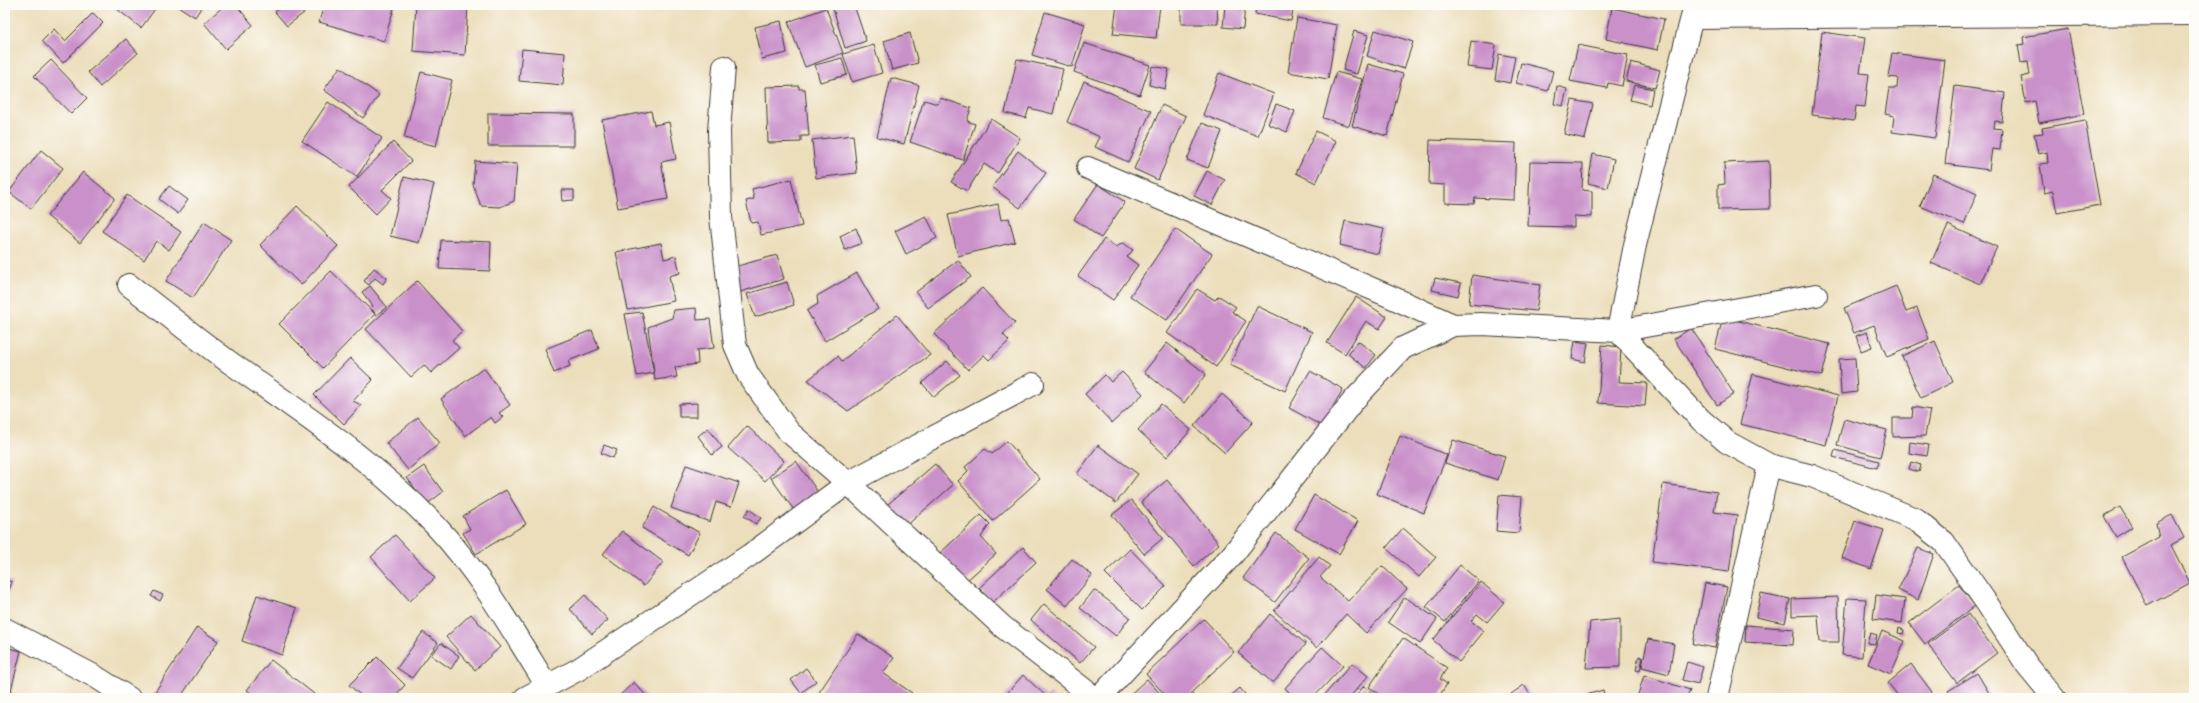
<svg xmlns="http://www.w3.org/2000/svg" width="2199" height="703" font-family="'Gochi Hand',sans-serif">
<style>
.building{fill:#c990ca}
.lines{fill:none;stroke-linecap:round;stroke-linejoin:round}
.minor-casing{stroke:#3b3934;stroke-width:24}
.minor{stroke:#fff;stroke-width:22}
</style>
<rect width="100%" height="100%" fill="#fdfcf7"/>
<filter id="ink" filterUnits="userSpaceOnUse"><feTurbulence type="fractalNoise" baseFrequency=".025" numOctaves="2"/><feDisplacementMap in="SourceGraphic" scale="8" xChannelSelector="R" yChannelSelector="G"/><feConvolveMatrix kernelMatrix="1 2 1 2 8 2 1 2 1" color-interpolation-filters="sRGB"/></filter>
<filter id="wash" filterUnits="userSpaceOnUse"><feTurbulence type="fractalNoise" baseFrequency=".012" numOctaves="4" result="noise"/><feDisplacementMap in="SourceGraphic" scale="16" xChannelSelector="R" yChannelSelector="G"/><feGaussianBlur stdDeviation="0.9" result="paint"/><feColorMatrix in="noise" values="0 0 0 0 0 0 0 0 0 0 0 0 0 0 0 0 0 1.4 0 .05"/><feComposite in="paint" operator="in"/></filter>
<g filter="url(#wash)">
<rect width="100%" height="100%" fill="#ecdebb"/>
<g id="blocks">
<!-- building -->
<path class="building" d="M112 5H158L141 28Z
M176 5H203L195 17Z
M225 5H236L253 25 226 49 204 23Z
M283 5H297L305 12 287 26 275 12Z
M324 5H395L384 41 319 22Z
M416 5H468L465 55 413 51Z
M832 5H854L866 41 845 48Z
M1117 5H1160L1156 38 1113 34Z
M1181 5H1217L1218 24H1181Z
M1225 5H1245L1243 29 1223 27Z
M1256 5H1294L1291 21 1255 14Z
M826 8 843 53 805 67 788 22Z
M1612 8 1664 19 1658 50 1606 39Z
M1045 12 1085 24 1072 67 1032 55Z
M93 13 103 23 63 63 42 41 54 29 65 41Z
M1297 18 1337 25 1328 79 1288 72Z
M781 21 787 53 762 59 755 27Z
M2068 29 2084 114 2039 123 2035 101 2026 103 2021 77 2030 75 2028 62 2021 63 2018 45 2024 44 2023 37Z
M1375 30 1413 42 1404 69 1367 56Z
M1354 31 1368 35 1357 74 1343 70Z
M1822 32 1865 38 1860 73 1869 74 1865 107 1856 106 1854 121 1812 115Z
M910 33 918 63 892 70 884 41Z
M126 39 138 53 100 87 88 72Z
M1471 41 1496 45 1492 70 1467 67Z
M1084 43 1150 65 1140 95 1074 72Z
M874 45 882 73 852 82 843 54Z
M1578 45 1628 55 1622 86 1608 83 1607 88 1570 81Z
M522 49 565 53 563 85 519 81Z
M1892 53 1945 60 1935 138 1892 132 1894 116 1885 114 1889 88H1897L1898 78 1888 77Z
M1499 54 1515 57 1510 83 1495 80Z
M842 58 847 75 820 82 815 65Z
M1017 59 1063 69 1053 114 1029 108 1026 118 1005 113Z
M51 60 87 98 71 114 34 76Z
M1631 62 1660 70 1655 88 1626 81Z
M1521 63 1553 71 1548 91 1516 83Z
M1368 64 1403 74 1387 136 1352 126Z
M1152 66 1169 69 1165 89 1149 85Z
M340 67 379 95 363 118 324 90Z
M421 72 452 80 436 146 404 138Z
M1336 72 1362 79 1349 126 1323 118Z
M1219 73 1274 94 1258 136 1203 115Z
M891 78 919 85 904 144 877 137Z
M1084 81 1151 111 1128 162 1095 147 1100 137 1067 122Z
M1634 85 1653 89 1650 105 1630 100Z
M799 86V89H805L809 136H801V142L768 143 766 87Z
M1557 86 1567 89 1563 106 1554 104Z
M1955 86 2005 93 2002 122 1995 121 1994 128 2002 129 2000 150 1992 149 1989 170 1945 164Z
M940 98 971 108 967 121 975 124 963 160 910 142 924 100 938 104Z
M1572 100 1593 104 1585 139 1564 134Z
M328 102 382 138 357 177 302 141Z
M1276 104 1295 111 1287 132 1268 124Z
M1162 105 1186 116 1158 180 1134 169Z
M651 111 654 125 669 122 676 159 661 162 668 199 618 208 602 120Z
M488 113 574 114V146H488Z
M991 119 1020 138 998 173 984 164 967 191 951 182Z
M2085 120 2100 205 2057 213 2053 191 2044 193 2040 164 2048 163 2047 152 2038 154 2034 134 2043 133 2042 128Z
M1202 123 1222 131 1208 168 1187 160Z
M1316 131 1336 141 1316 183 1296 173Z
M853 135 857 173 816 178 812 140Z
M1430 140 1516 143 1514 200 1475 198 1474 204 1445 203V185L1429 184Z
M393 142 411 161 382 190 391 198 376 214 349 187Z
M41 150 63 168 31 209 9 192Z
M1018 151 1046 173 1020 208 992 187Z
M1593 154 1614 159 1608 188 1588 183Z
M475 161 517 164 514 201 500 207 481 206 473 185Z
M1769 161 1770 209 1718 210V185L1725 184 1724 163Z
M1530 162 1583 163 1582 190 1592 191V217L1574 216V227L1528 226Z
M1207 171 1225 180 1212 205 1194 196Z
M83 172 115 198 80 243 47 216Z
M1933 174 1977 193 1964 224 1920 206Z
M404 177 434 184 419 243 390 236Z
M791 179 802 226 761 235 758 222 751 223 746 201 754 199 752 189Z
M1098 184 1125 202 1101 238 1074 219Z
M169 186 188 200 178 214 159 199Z
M561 190H574V200L562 201Z
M127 195 181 232 169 250 156 241 144 260 102 231Z
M998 204 1001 220 1009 218 1015 242 958 256 948 215Z
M297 206 338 246 301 285 260 245Z
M926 216 937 238 906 254 895 231Z
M1345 221 1384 229 1378 254 1340 245Z
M204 222 231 240 193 298 166 281Z
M1948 225 1997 247 1980 284 1931 263Z
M856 228 862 243 845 250 840 236Z
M1175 229 1212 254 1167 320 1130 296Z
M1104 239 1116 247 1123 243 1133 250 1127 257 1138 265 1113 300 1078 276Z
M441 240 491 242 490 271 439 269Z
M661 243 664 259 676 256 680 273 669 276 674 301 628 310 616 252Z
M777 255 784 279 740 292 734 267Z
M958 260 971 277 928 308 916 292Z
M374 268 387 278 383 284 375 278 369 285 364 281Z
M331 271 375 314 323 368 279 324Z
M857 273 878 309 825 341 807 311 818 304 817 296Z
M1472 275 1540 285 1536 311 1469 304Z
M1435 278 1461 283 1458 296 1432 290Z
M417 281 462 331 452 340 459 348 431 373 424 365 411 377 366 329Z
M787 282 794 305 755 317 747 294Z
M370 286 387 307 376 315 371 308 373 306 362 292Z
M1896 286 1906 312 1917 308 1929 339 1887 357 1874 325 1854 333 1844 308Z
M982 288 1015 323 1003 334 1009 341 989 360 984 355 968 370 934 334Z
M1197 289 1215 300 1219 296 1236 307 1232 312 1246 321 1216 367 1167 333Z
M1356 297 1387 317 1379 329 1366 321 1345 354 1327 343Z
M1257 306 1312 332 1285 391 1230 365Z
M696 308 697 320 710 319 714 348 697 350 698 364 675 367 677 377 655 380 648 327 672 318 674 310Z
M642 312 654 373 637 376 625 314Z
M897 315 930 355 848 411 808 380 838 356 842 361Z
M1723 317 1830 344 1822 376 1715 349Z
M1691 328 1734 394 1717 405 1674 339Z
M592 330 599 349 568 361 570 366 554 373 545 349Z
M1867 332 1872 347 1861 351 1856 336Z
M1358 341 1376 355 1366 368 1348 354Z
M1575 341 1588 343 1585 362 1572 359Z
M1935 341 1953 382 1921 398 1902 356Z
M1167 343 1206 374 1184 403 1144 372Z
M1602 345 1621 347 1619 382 1647 383 1645 406 1598 403Z
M350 358 373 380 353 401 361 405 344 424 314 395Z
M1855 358 1857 392 1841 394 1839 359Z
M947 361 960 375 934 397 922 383Z
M484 368 510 405 499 413 503 417 495 423 491 417 465 436 441 399Z
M1310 371 1343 389 1322 426 1289 408Z
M1122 372 1143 394 1112 423 1085 394 1105 375 1111 382Z
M1753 374 1838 396 1826 445 1740 424Z
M1222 394 1253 422 1225 453 1194 426Z
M697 403V417H679V404Z
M1161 404 1191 430 1167 457 1138 430Z
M1913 407 1930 410 1925 436 1893 437V418H1912Z
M418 417 440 443 408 470 386 443Z
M1844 419 1887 430 1880 457 1837 445Z
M747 426 784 461 765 481 728 448Z
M708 428 722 447 712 455 698 436Z
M1400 436 1447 455 1424 513 1377 494Z
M1453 440 1505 456 1498 480 1445 463Z
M1007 441 1040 479 993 521 958 481 968 471 965 467 985 449 992 454Z
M1910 442 1929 445 1927 456 1909 453Z
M604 445 617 450 613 458 601 453Z
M1098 445 1138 474 1116 503 1077 474Z
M1835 450 1879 461 1877 468 1833 457Z
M796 461 818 492 794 510 771 478Z
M1911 462 1921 465 1919 472 1909 469Z
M935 464 953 485 906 526 887 505Z
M686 465 739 483 731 507 716 502 710 522 671 508Z
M424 466 443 492 427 504 407 478Z
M1167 480 1219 544 1194 566 1141 502Z
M1663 484 1717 492 1714 512 1737 515 1729 572 1652 562Z
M506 490 526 524 476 554 463 533 470 529 463 516Z
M1314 495 1358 521 1339 554 1295 529Z
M1499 495 1522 497 1519 533 1496 531Z
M1131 500 1163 538 1144 554 1112 515Z
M654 507 700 533 688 555 642 528Z
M2120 507 2132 527 2116 537 2104 516Z
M749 509 761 518 756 524 744 516Z
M981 515 990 524 981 537 996 554 964 583 938 555Z
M2172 515 2184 538 2171 545 2190 583 2147 606 2122 557 2159 537 2156 523Z
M1855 521 1884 530 1871 569 1842 558Z
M1403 528 1436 557 1419 577 1386 548Z
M622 531 663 562 644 586 603 554Z
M1276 533 1309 558 1275 602 1243 578Z
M395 535 435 578 410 601 371 557Z
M1023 547 1036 562 992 603 979 588Z
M1918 548 1934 554 1918 600 1898 590Z
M1130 549 1166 586 1142 610 1105 573Z
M1319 557 1330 566 1320 577 1348 601 1382 566 1407 589 1366 633 1346 614 1317 648 1274 611Z
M1072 559 1092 575 1067 606 1047 589Z
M1460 565 1479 581 1445 622 1426 607Z
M5 580 12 582 7 595 5 594Z
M1481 582 1504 602 1487 622 1477 614 1471 621 1484 631 1459 662 1433 640Z
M1705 583 1727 587 1715 648 1693 644Z
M1959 585 1975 606 1925 644 1909 623Z
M1094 590 1130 617 1116 636 1080 608Z
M154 591 163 595 160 601 151 596Z
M1761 593 1790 599 1785 623 1756 617Z
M257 595 297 608 282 655 242 641Z
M585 595 608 620 592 634 570 609Z
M1876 595 1905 599 1902 623 1873 619Z
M1405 597 1437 619 1420 644 1388 622Z
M1838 597 1839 642H1820L1818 615 1792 616V599Z
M1847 598 1866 599 1862 657 1842 655Z
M1044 604 1094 647 1080 663 1031 620Z
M471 614 500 647 475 670 446 637Z
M1270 614 1306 644 1273 683 1238 653Z
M1968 614 1997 653 1957 683 1928 644Z
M1204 619 1234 652 1191 693 1196 698H1168L1146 674Z
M1620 619V667L1586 668 1590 622Z
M1746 625 1794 629 1793 645 1745 642Z
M197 627 218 641 180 698H158L153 695Z
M1899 628 1904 630 1903 634 1898 633Z
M1882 631 1905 641 1891 674 1868 664Z
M423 632 438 643 412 678 397 668Z
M1870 633 1877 635 1875 644 1867 643Z
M858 634 894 658 883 673 912 693 908 698 816 697Z
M1403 638 1447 668 1440 679 1447 684 1438 698H1385L1369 687Z
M1648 639 1674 644 1669 674 1642 667Z
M441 643 459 656 451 669 431 655Z
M5 647 21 651 9 698H5Z
M1322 647 1343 666 1313 698H1295L1285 688Z
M1639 656 1643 658 1640 671 1636 670Z
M377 657 405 685 394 697 395 698H364L349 685Z
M271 660 319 698H257L247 690Z
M1687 662 1703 667 1698 684 1682 680Z
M1352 663 1368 676 1349 698H1322Z
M1911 664 1932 692 1925 698H1900L1888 683Z
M806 668 816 681 801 693 791 680Z
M1977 673 1992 698H1953L1948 691Z
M1023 675 1047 697 1050 694 1054 698H1003Z
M1644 675 1690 690 1687 698H1637Z
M1147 679 1164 698H1126Z
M634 682 648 698H617Z
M1524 685 1531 696 1514 698 1511 694Z
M1364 686 1376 695 1374 698H1354Z
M1240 688 1248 698H1228Z
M1603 690 1605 698H1576Z"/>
</g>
</g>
<g filter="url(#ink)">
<use href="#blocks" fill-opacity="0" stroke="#3b3934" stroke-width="1"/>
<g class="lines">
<defs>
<path id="minor" d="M1695 5 1635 245 1618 331 1701 420 1727 442 1769 465 1812 476 1915 519 1944 542 1988 605 2027 665 2054 698
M1692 18 2194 14
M724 67 719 131 721 217 735 345 748 375 789 432 848 483 1033 384
M1088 168 1389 296 1453 325
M129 285C163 311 197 339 232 364 303 414 375 462 435 525 480 573 513 631 547 686
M5 629 96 677 129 698
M525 698 579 669 750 555 848 483 1003 627 1095 698
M1099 698 1233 554 1353 401 1403 348 1453 325 1481 324 1618 331 1816 295
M1717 698 1769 465"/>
</defs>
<!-- minor casing -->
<use href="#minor" class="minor-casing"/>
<!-- minor -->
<use href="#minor" class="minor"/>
</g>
</g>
<!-- margin -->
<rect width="2199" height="703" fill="none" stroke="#fdfcf7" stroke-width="20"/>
</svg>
